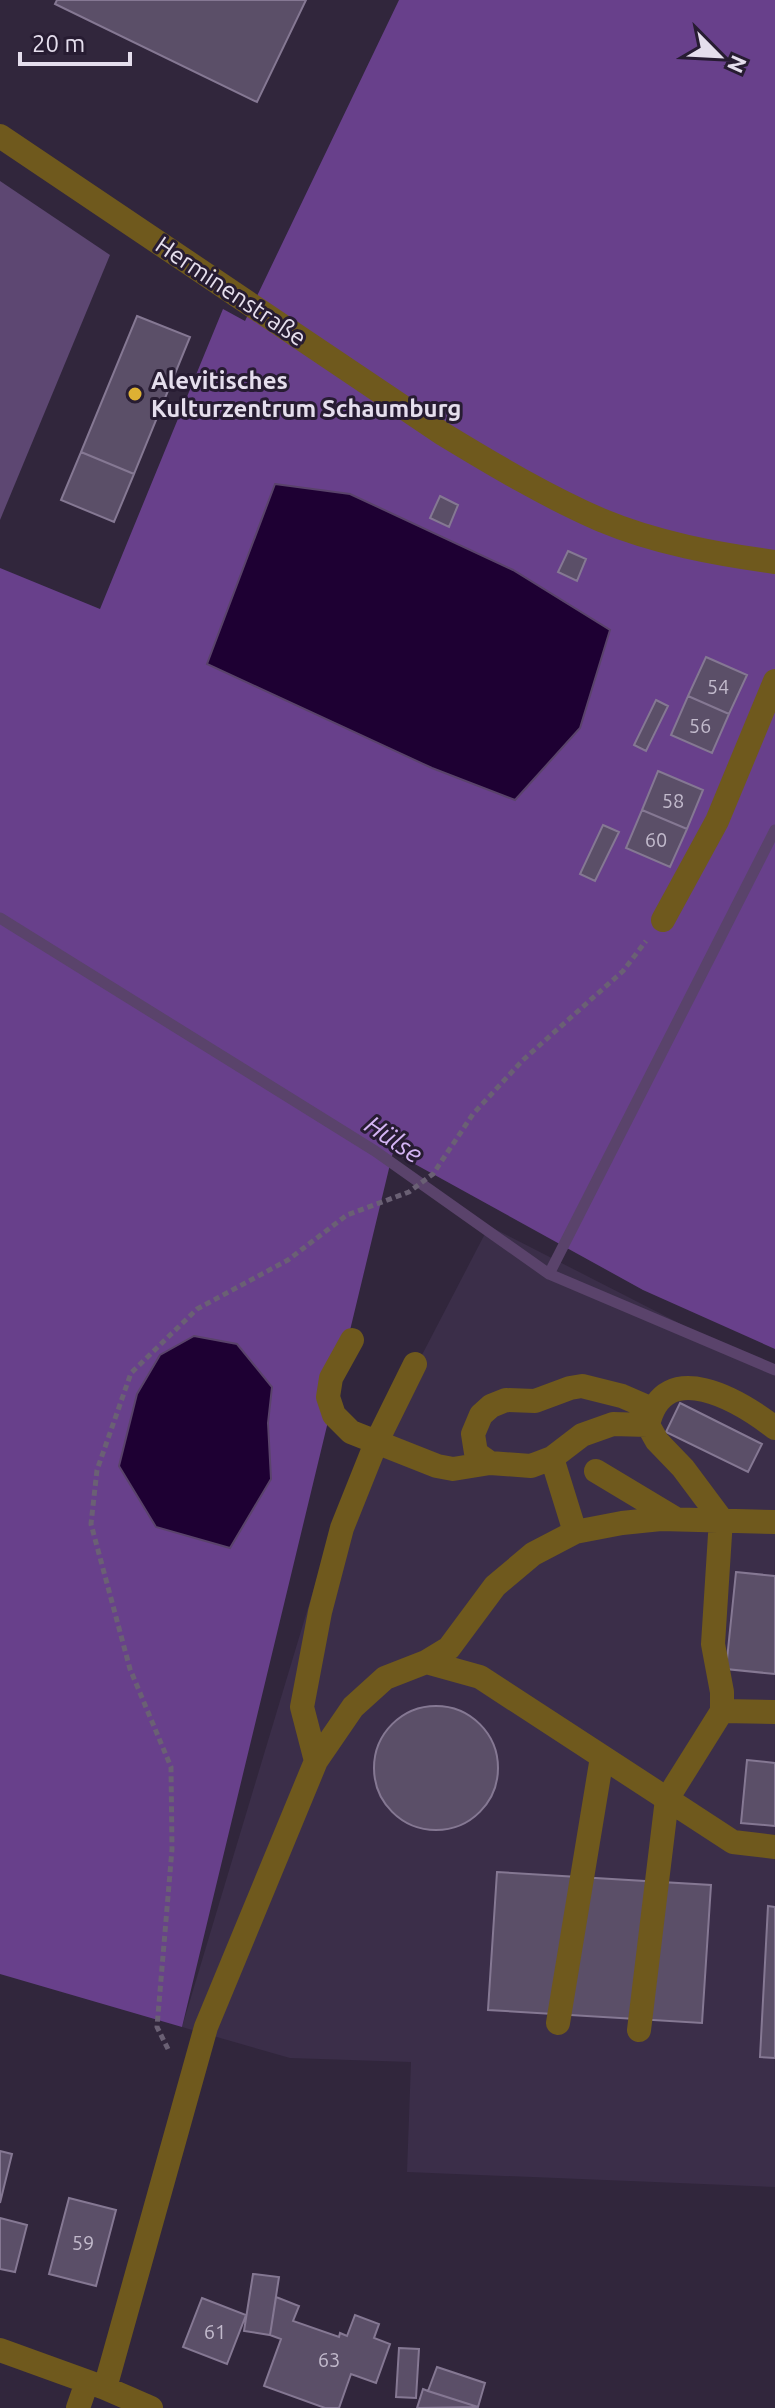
<svg xmlns="http://www.w3.org/2000/svg" width="775" height="2408" font-family="Ubuntu,sans-serif">
<style>
.built{fill:#3b2e49}
.green{fill:#5d4772}
.forest{fill:#68408b;fill-rule:evenodd}
.water{fill:#1e0033;stroke:#5a436b;stroke-width:2}
.lines{fill:none;stroke-linecap:round;stroke-linejoin:round}
.stream{stroke:#5a436b;stroke-width:11}
.building{fill:#5b4f68;stroke:#857893;stroke-width:2}
.path{stroke:#6a6074;stroke-width:5;stroke-dasharray:6 4;stroke-linecap:butt}
.minor{stroke:#6f591d;stroke-width:24}
.poi-dot{fill:#ddb133;stroke:#271c32;stroke-width:3}
.labels{text-anchor:middle;dominant-baseline:central;stroke-width:6;stroke-linejoin:round;paint-order:stroke}
.number-label{font-size:20px;fill:#c2bacc}
.street-label{font-size:24px;fill:#e5deed;stroke:#271c32}
.poi-label{font-size:24px;font-weight:bold;fill:#e5deed;stroke:#271c32;text-anchor:start}
.water-label{font-size:26px;font-style:italic;fill:#d4b5f4;stroke:#271c32}
</style>
<rect width="100%" height="100%" fill="#31263c"/>
<!-- built -->
<path class="built" d="M489 1226 775 1372V2187L407 2172 411 2062 290 2058 182 2027 332 1528Z"/>
<!-- green -->
<path class="green" d="M0 181 110 255 0 520Z"/>
<!-- forest -->
<path class="forest" d="M399 0H775V1349L643 1290 393 1152 182 2027 0 1974V568L100 609 223 309 245 321ZM276 484 350 494 513 570 610 630 432 768 208 664Z"/>
<!-- water -->
<path class="water" d="M275 484 350 494 513 570 610 630 580 728 515 800 432 768 207 664Z
M194 1336 237 1344 272 1387 268 1423 271 1479 230 1548 156 1527 119 1466 137 1394 160 1355Z"/>
<g class="lines">
<!-- stream -->
<path class="stream" d="M0 918 375 1151 549 1274 775 1370
M549 1274 775 830"/>
</g>
<!-- building -->
<path class="building" d="M57 0H306L257 102 55 4Z
M137 316 190 337 134 474 81 452Z
M81 452 134 474 114 522 61 500Z
M440 496 458 505 449 527 430 518Z
M568 551 586 559 577 581 558 572Z
M706 657 747 675 729 714 688 696Z
M688 696 729 714 712 753 671 735Z
M656 700 668 706 646 751 634 745Z
M658 771 703 790 687 829 642 810Z
M642 810 687 829 670 867 626 848Z
M603 825 619 832 595 881 580 874Z
M680 1403 762 1444 748 1472 666 1432Z
M736 1572 775 1576V1674L726 1669Z
M374 1768a62 62 0 1 1 124 0a62 62 0 1 1-124 0Z
M747 1760 775 1763V1826L741 1823Z
M497 1872 711 1885 702 2023 488 2010Z
M768 1906 775 1907V2058L760 2057Z
M0 2151 12 2154 0 2203Z
M69 2198 116 2210 96 2286 49 2274Z
M0 2218 27 2225 15 2272 0 2269Z
M253 2274 279 2277 270 2335 244 2331Z
M276 2297 299 2306 293 2321 339 2337 340 2333 347 2336 355 2315 379 2324 374 2338 390 2344 376 2383 351 2374 339 2408H325L264 2386 281 2339 270 2335Z
M202 2298 246 2315 227 2364 183 2347Z
M399 2348 419 2349 416 2398 396 2397Z
M437 2367 485 2383 478 2407 428 2391Z
M423 2389 428 2391 478 2407 417 2408Z"/>
<g class="lines">
<!-- path -->
<path class="path" d="M168 2049 157 2027 172 1849 171 1767 130 1669 91 1524 97 1470 131 1373 197 1309 288 1260 347 1215 409 1192 433 1174 473 1114 523 1060 623 971 646 941"/>
<!-- minor -->
<path class="minor" d="M0 136 443 434C494 465 546 496 601 520 656 543 716 554 775 562
M663 920 717 821 775 681
M352 1340 331 1378 328 1397 334 1415 351 1432 437 1466 453 1469 490 1463
M648 1425 613 1424 582 1435 552 1458 531 1466 490 1463 476 1453 473 1434 481 1415 491 1406 506 1400 535 1401 570 1388 582 1386 622 1396 652 1409
M552 1458 575 1532
M596 1471 676 1519
M426 1662 449 1648 495 1586 533 1554 575 1532 622 1523 661 1519 775 1522
M722 1711 775 1712
M316 1761 302 1707 320 1612 342 1528 376 1443 415 1364
M558 2023 602 1757
M639 2030 667 1799 722 1711V1692L713 1644 721 1519 683 1468 657 1441 648 1425C664 1355 740 1401 775 1428
M0 2350 105 2388 151 2408
M105 2388 206 2027 316 1761 353 1707 385 1678 426 1662 480 1677 733 1842 775 1847
M78 2408 87 2382"/>
</g>
<!-- markers -->
<circle class="poi-dot" cx="135" cy="394" r="8"/>
<g class="labels">
<!-- number labels -->
<g class="number-label">
<text x="718" y="686">54</text>
<text x="700" y="725">56</text>
<text x="673" y="800">58</text>
<text x="656" y="839">60</text>
<text x="83" y="2242">59</text>
<text x="215" y="2331">61</text>
<text x="329" y="2359">63</text>
</g>
<!-- street labels -->
<g class="street-label">
<text transform="translate(231 291) rotate(34)">Herminenstraße</text>
</g>
<!-- poi labels -->
<g class="poi-label">
<text x="151" y="380">Alevitisches<tspan x="151" dy="28">Kulturzentrum Schaumburg</tspan></text>
</g>
<!-- water labels -->
<g class="water-label">
<text transform="translate(394 1139) rotate(34)">Hülse</text>
</g>
</g>
<!-- north arrow -->
<g transform="translate(719 56) rotate(114)" stroke="#271c32" stroke-width="6" paint-order="stroke">
<path d="M0-6L14 30L0 20L-14 30Z" fill="#e5deed"/>
<text y="-12" font-size="22" font-weight="bold" text-anchor="middle" fill="#e5deed">N</text>
</g>
<!-- scale -->
<path d="M20 52v12h110v-12" fill="none" stroke="#e5deed" stroke-width="4"/>
<text x="32" y="52" font-size="24" fill="#e5deed" stroke="#271c32" stroke-width="6" paint-order="stroke">20 m</text>
</svg>
